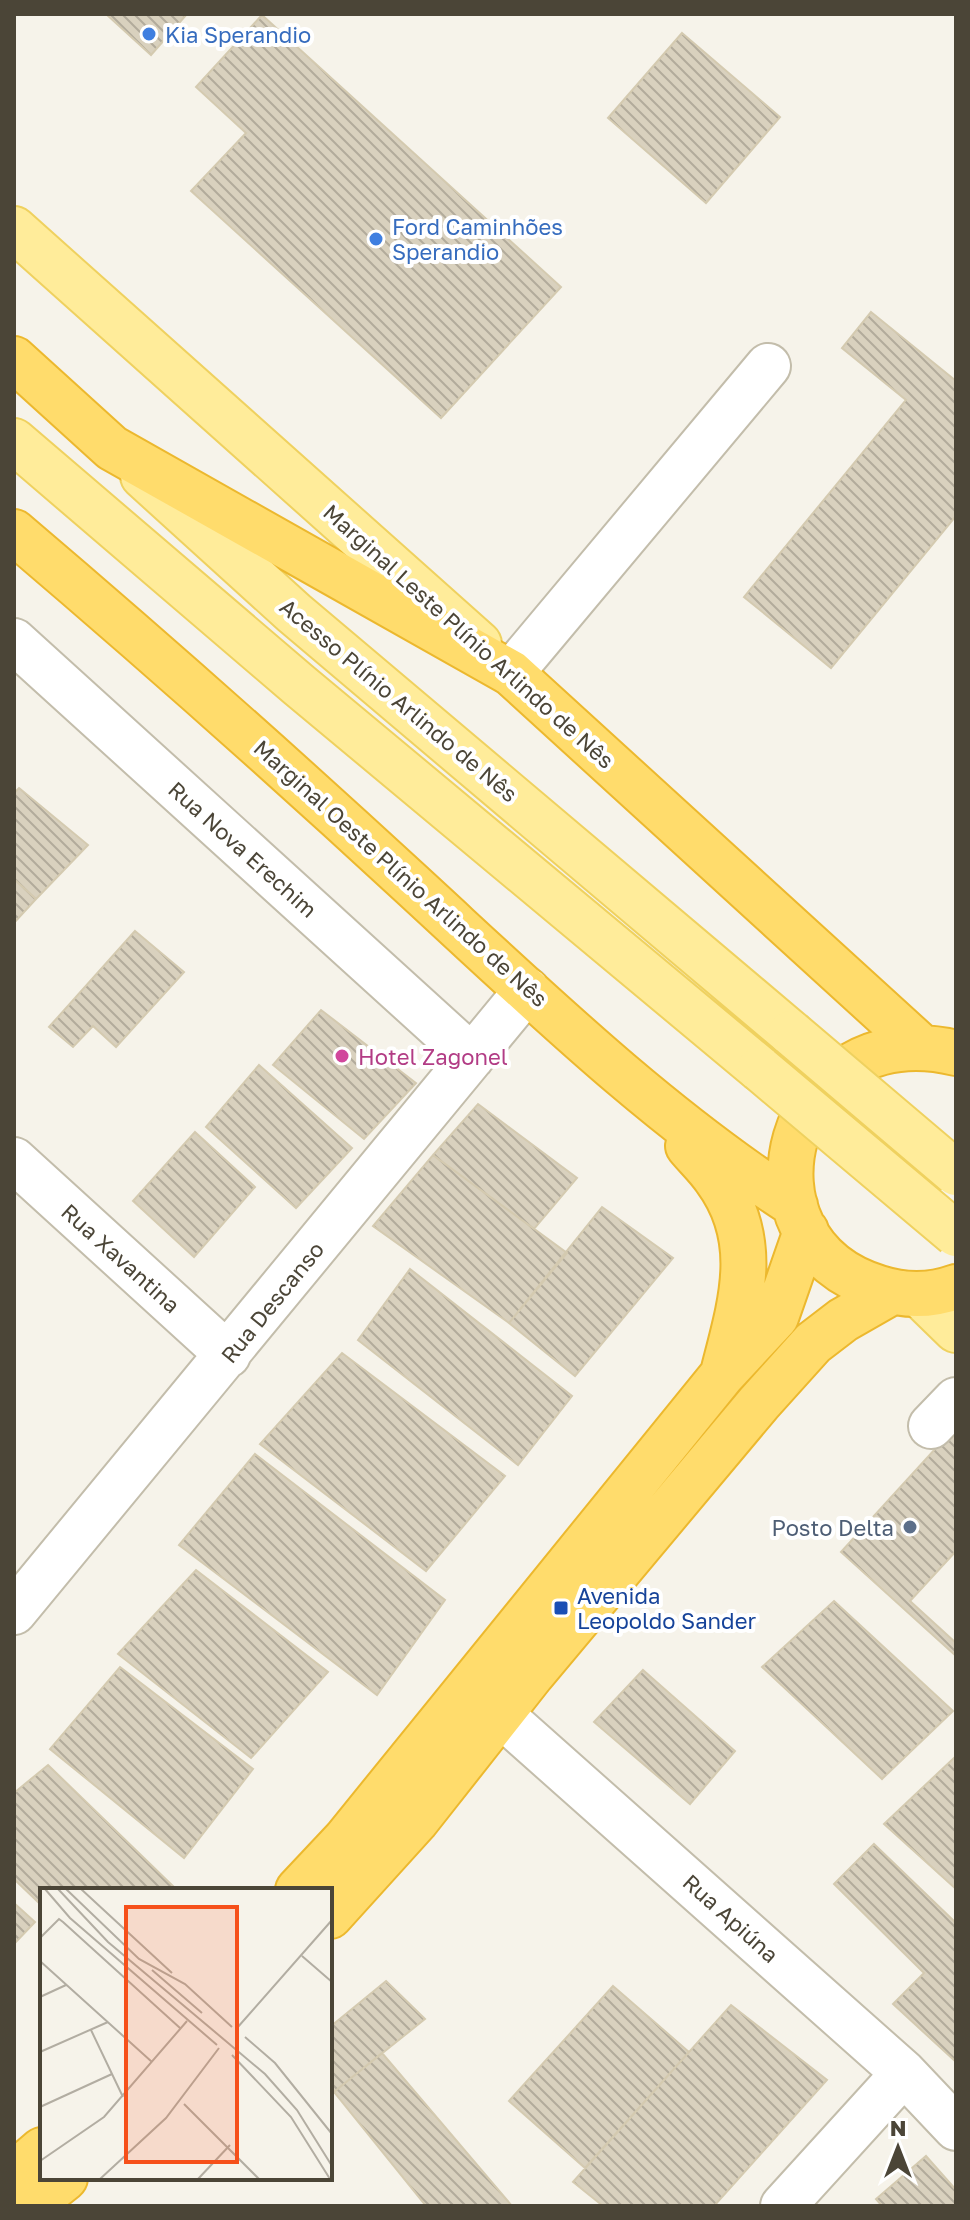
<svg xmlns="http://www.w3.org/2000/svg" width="970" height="2220" font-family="'Golos Text',sans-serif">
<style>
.building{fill:url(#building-back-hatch);stroke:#d4cab0;stroke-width:2}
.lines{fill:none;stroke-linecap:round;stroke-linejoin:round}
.minor-casing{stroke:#c3bdab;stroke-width:48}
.major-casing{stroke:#efd15f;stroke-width:48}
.highway-casing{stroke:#ecb82e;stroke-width:48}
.minor{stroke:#fff;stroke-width:44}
.major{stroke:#ffec9a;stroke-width:44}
.highway{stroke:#ffdc6c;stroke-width:44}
.major-bridge-casing{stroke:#efd15f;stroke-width:48;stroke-linecap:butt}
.major-bridge{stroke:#ffec9a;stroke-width:44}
.shop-dot{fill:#3f7fe0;stroke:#fff;stroke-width:3}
.hotel-dot{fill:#d1479c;stroke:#fff;stroke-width:3}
.service-dot{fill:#5c6f8a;stroke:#fff;stroke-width:3}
.transit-dot{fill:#1a4fb4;stroke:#fff;stroke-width:3}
.labels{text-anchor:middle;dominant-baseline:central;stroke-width:8;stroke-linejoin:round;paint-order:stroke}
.shop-label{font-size:22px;fill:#366cbe;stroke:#fff;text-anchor:start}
.street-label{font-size:22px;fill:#4b4537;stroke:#fff}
.hotel-label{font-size:22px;fill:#b23c85;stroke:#fff;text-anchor:start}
.service-label{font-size:22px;fill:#4e5e75;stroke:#fff;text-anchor:end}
.transit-label{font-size:22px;fill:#164399;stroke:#fff;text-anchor:start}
.inset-road{fill:none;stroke:#b2ada2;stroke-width:2}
.view{fill:#f6501a;fill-opacity:0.15;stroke:#f6501a;stroke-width:4}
.inset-edge{fill:none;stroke:#4b4537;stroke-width:4}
</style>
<defs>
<pattern id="building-back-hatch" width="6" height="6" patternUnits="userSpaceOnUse" patternTransform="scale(2)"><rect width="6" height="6" fill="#d9d1be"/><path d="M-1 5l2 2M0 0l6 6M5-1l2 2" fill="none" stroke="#b2ab9b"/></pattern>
</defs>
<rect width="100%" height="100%" fill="#f6f3ea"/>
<!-- building -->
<path class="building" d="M106 14H187L151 55Z
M262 15 561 287 441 418 191 191 246 133 196 87Z
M682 33 780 117 706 203 608 118Z
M871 312 956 381V516L831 668 744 597 906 400 842 348Z
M19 788 88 845 36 899 14 879V793Z
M14 879 36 899 14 923Z
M135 931 184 972 116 1047 93 1026 73 1047 49 1027Z
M321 1010 416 1083 364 1139 273 1065Z
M259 1065 352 1148 296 1208 206 1127Z
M478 1104 577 1178 534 1229 433 1155Z
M195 1132 255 1187 194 1257 133 1201Z
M433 1155 567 1253 509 1323 373 1226Z
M602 1207 673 1258 575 1376 509 1323Z
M410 1269 572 1396 518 1465 358 1340Z
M342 1353 505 1476 426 1571 260 1444Z
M956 1426V1551L910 1601 956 1643V1656L841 1552Z
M255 1454 445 1600 377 1695 179 1545Z
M196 1570 328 1672 251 1758 118 1654Z
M834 1601 953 1711 882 1779 762 1667Z
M120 1667 253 1769 184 1858 50 1749Z
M643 1670 735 1751 690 1804 594 1722Z
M956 1756V1889L884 1824Z
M48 1765 174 1887 42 1890V1906L14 1879V1793Z
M874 1844 956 1923V2062L893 2004 924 1973 834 1884Z
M14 1903 35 1922 14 1944Z
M386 1981 425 2019 330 2095V2027Z
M613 1986 689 2052 585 2168 509 2101Z
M731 2005 827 2080 714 2206H603L573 2182Z
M382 2053 512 2206H426L334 2092Z
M926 2156 956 2190V2206H882L876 2199Z"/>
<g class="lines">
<defs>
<path id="minor" d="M14 641 472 1057
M511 673 768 366
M14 1160 228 1355
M931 1426 956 1400
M14 1612 527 990
M500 1714 904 2073 956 2128
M783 2206 904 2073"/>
<path id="major" d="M14 229 479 644
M14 441 299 685 760 1069
M143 476 294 613 791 1033
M919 1294 956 1330"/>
<path id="highway" d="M14 359 112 448 511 673 920 1046
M14 532C148 646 280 763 409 882 532 995 655 1115 795 1205
M956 1053C784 1012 726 1242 879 1288 904 1296 931 1296 956 1287
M688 1146C697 1157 708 1167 716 1179 761 1240 741 1303 724 1369
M298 1890 345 1840 723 1374 776 1317 806 1231
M330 1916 416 1821 532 1674 759 1403 813 1343 843 1320 892 1292
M14 2174 42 2150
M30 2206 65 2178"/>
</defs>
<!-- minor casing -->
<use href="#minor" class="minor-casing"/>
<!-- major casing -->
<use href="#major" class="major-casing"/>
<!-- highway casing -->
<use href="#highway" class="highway-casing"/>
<!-- minor -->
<use href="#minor" class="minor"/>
<!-- major -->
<use href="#major" class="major"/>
<!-- highway -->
<use href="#highway" class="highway"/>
<defs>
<path id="major-bridge" d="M791 1033 956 1173
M760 1069 956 1234"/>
</defs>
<!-- major-bridge casing -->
<use href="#major-bridge" class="major-bridge-casing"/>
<!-- major-bridge -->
<use href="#major-bridge" class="major-bridge"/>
</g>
<!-- markers -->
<g class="shop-dot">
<circle cx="149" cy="34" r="8"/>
<circle cx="376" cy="239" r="8"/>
</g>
<circle class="hotel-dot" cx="342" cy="1056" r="8"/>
<circle class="service-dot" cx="910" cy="1527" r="8"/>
<rect class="transit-dot" x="553" y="1600" width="16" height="16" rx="4"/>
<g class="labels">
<!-- shop labels -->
<g class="shop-label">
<text x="165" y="34">Kia Sperandio</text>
<text x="392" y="226">Ford Caminhões<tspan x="392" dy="25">Sperandio</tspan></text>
</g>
<!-- street labels -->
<g class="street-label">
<text transform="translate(469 636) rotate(42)">Marginal Leste Plínio Arlindo de Nês</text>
<text transform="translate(399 700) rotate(40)">Acesso Plínio Arlindo de Nês</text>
<text transform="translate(243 849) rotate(42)">Rua Nova Erechim</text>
<text transform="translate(401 873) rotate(42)">Marginal Oeste Plínio Arlindo de Nês</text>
<text transform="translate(121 1258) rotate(42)">Rua Xavantina</text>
<text transform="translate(272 1302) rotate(-51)">Rua Descanso</text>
<text transform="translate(731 1918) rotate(42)">Rua Apiúna</text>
</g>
<!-- hotel labels -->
<g class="hotel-label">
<text x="358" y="1056">Hotel Zagonel</text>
</g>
<!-- service labels -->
<g class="service-label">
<text x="894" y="1527">Posto Delta</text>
</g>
<!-- transit labels -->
<g class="transit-label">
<text x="577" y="1595">Avenida<tspan x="577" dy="25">Leopoldo Sander</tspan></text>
</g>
</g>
<!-- overview -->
<g transform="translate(40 1888)">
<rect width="292" height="292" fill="#f6f3ea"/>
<path class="inset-road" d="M5 1 30 30 177 157M18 1 68 54 225 186 257 222 292 278M26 1 99 71 145 96 192 139M41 1 132 85M0 50 19 31 23 34 140 140M262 68 292 94M0 73 112 174M112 82 162 125M0 109 26 97M197 140 292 32M51 142 83 209M205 149 235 175 292 246M0 164 68 134M192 167 251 229 290 291M144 216 219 291M0 219 72 186M0 273 64 229 147 133M60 291 126 230 179 160M158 291 190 257"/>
<path class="view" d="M86 19H197V274H86Z"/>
<rect width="292" height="292" class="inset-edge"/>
</g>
<!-- border -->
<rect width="970" height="2220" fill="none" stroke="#4b4537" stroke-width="32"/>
<!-- north arrow -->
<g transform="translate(898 2148)" stroke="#ffffff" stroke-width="6" paint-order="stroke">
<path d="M0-6L14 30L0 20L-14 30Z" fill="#4b4537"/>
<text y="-12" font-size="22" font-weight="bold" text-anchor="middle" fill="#4b4537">N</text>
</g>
</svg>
